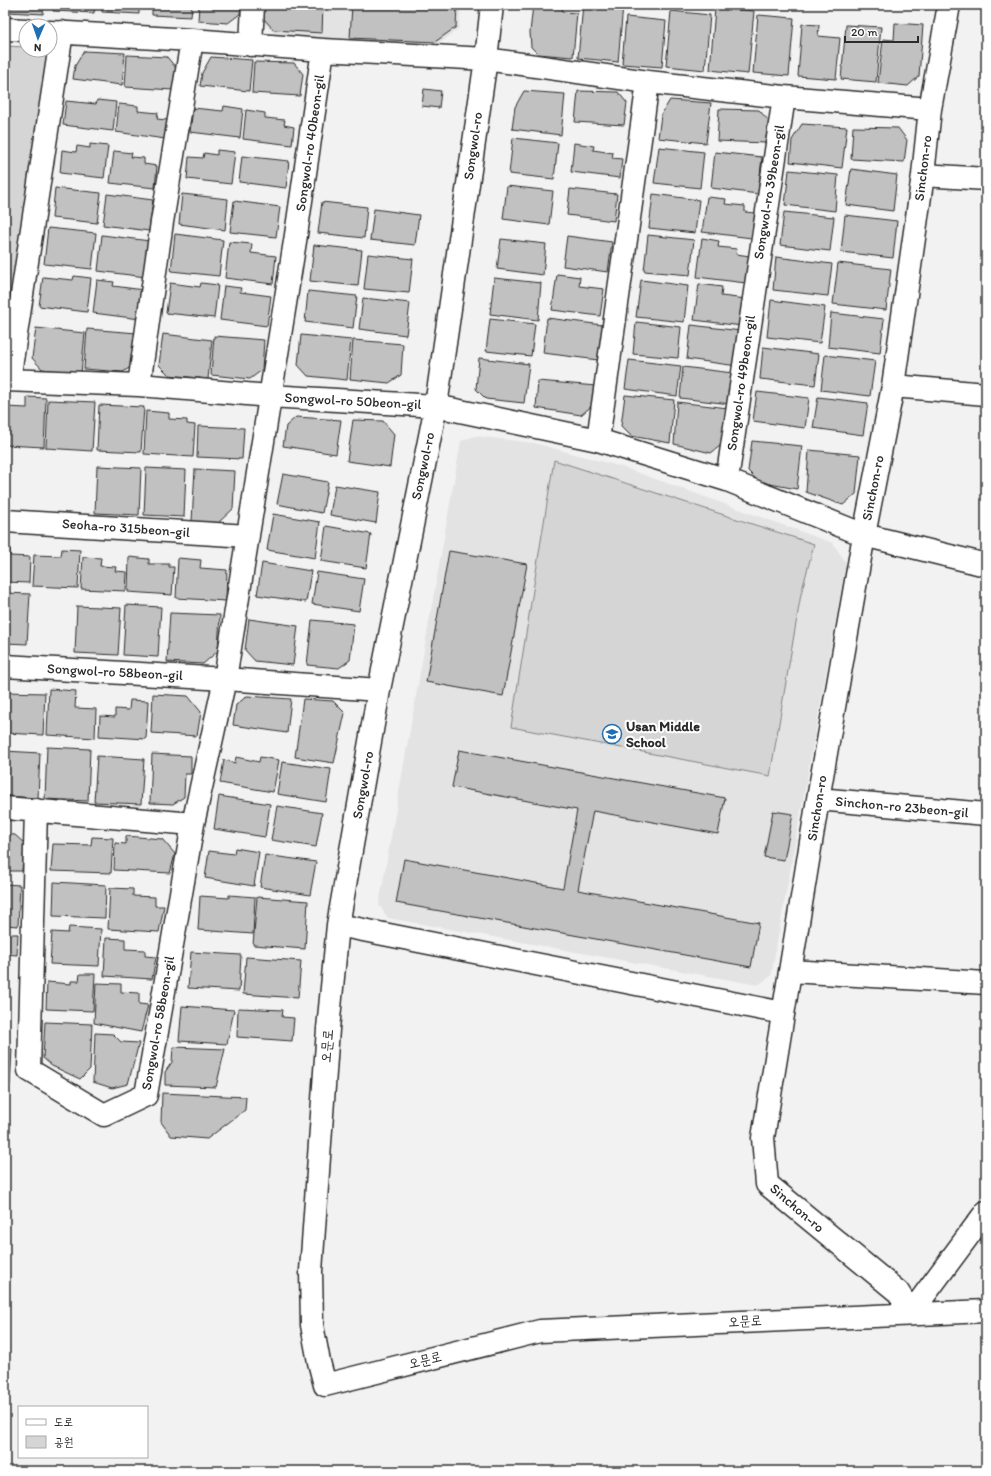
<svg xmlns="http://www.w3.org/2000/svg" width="991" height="1476" font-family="Itim,'Poor Story',sans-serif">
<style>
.built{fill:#e3e3e3}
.park{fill:#d5d5d5;stroke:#808080}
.building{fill:#c1c1c1;stroke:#2b2b2b}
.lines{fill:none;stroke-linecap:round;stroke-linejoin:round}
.minor-casing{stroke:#2b2b2b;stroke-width:25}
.minor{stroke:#fff;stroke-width:22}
.labels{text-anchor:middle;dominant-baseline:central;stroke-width:4;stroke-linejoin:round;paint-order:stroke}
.street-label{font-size:14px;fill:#2b2b2b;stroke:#fff}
.poi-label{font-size:14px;font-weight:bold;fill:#2b2b2b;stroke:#fff;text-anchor:start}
</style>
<rect width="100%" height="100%" fill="#f2f2f2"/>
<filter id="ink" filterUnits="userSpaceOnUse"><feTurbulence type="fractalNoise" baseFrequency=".025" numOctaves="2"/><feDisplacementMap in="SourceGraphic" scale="8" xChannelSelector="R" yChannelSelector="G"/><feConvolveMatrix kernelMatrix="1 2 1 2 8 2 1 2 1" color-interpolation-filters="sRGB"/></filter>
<g filter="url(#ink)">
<!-- built -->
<path class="built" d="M259 5H461L459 28 437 46 275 34 259 19Z
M475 436 534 443 622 467 833 543 846 563 771 976 758 985 388 918 379 905 461 441Z"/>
<!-- park -->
<path class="park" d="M5 46 26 47V50H41L48 58 5 357Z
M554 460 814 544 801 594 770 776 511 727Z"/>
<!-- building -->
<path class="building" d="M8 5H44L43 14 8 12Z
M53 5H95L94 13 53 11Z
M102 5H139V14L102 12Z
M152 5H192L191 17 152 15Z
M199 5H241L240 14 228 23 198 21Z
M264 5H323L322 33 274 30 263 18Z
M352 5H457L456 27 435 42 350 38Z
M533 5H563L562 12 577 13 573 57 538 54 531 47 530 32Z
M583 5 623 6 618 62 578 58Z
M715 8 754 11 748 74 710 70Z
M671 11 710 15 705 70 666 66Z
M758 15 794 18 789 76 753 73Z
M626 17 666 21 662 67 622 64Z
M895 23 923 25 919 76 908 86 878 83 883 39 894 40Z
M802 24 819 25 818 36 840 38 836 79 798 76Z
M846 25 881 27 876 82 841 79Z
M84 51 125 53 122 85 73 79 75 66Z
M127 55 167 57 176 68 173 90 125 87Z
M211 57 252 60 249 91 200 86 202 73Z
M254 62 294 63 303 74 300 96 252 93Z
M424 89 441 91 439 108 422 106Z
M524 91 565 94 561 135 512 129 515 107Z
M578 91 618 92 627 103 624 125 575 122Z
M97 100 116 102 113 131 63 125 66 101 96 104Z
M670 100 711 103 706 143 658 138 661 115Z
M119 104 138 106V111L158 113 157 119 167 120 165 139 116 132Z
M224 106 243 109 240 138 190 132 193 108 223 111Z
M719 109 759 110 769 121 765 143 717 141Z
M246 110 265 113V118L285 120 284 125 294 127 292 145 243 139Z
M802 124 847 127 842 168 790 162 792 140Z
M853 127 898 128 907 140 904 162 851 159Z
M513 138 558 143 554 179 509 174Z
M574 143 594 146 593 150 613 153 612 158 622 159 620 178 571 172Z
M90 144 108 146 104 178 60 173 62 150 76 152 77 146 90 148Z
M659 147 704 152 700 188 654 183Z
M217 150 235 152 231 184 187 179 189 157 203 158 204 153 217 155Z
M114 151 132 153 131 157 144 158V164L157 166 155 188 110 183Z
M715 152 762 157 758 194 711 188Z
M242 156 289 161 286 188 239 182Z
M851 169 897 175 893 211 846 205Z
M789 170 838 175 835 211 785 205Z
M507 186 553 191 549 225 503 219Z
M55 188 101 193 97 223 52 218Z
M570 189 617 194 614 221 567 215Z
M107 194 153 200 149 231 103 225Z
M182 194 228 199 225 230 179 224Z
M653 194 699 200 695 233 649 228Z
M707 197 726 199 725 204 745 206V212L755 213 752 238 702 232Z
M234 201 280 207 276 237 230 232Z
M322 202 367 207 364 238 318 233Z
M374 209 419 215 415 245 370 240Z
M784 212 834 217 830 251 780 245Z
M845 215 897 221 893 258 841 252Z
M48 228 96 233 92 269 44 264Z
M175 234 223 240 219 276 171 271Z
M102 235 150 241 146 277 98 271Z
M648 235 694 240 690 275 644 271Z
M567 236 612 242 608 272 563 266Z
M702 238 719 241 718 247 737 249 736 254 750 256 746 283 697 277Z
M501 239 546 244 543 275 497 269Z
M229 242 252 244 251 253 276 256 273 284 225 278Z
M314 245 362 250 358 286 310 281Z
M368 254 413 259 409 293 364 289Z
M776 257 832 264 828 296 773 290Z
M838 263 891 269 886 310 833 304Z
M557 274 580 277 579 286 604 289 600 316 552 310Z
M74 276 91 278 87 312 39 306 43 277 73 280Z
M494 278 541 283 538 320 490 314Z
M97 280 114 282 113 286 144 290 140 319 93 313Z
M641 280 688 286 684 322 636 317Z
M170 283 200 287 201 283 218 285 214 318 166 313Z
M699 284 722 287 721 296 746 299 742 326 694 320Z
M224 286 241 288 240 292 271 296 267 326 220 320Z
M308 291 357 296 353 328 305 322Z
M363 298 410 303 406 335 359 329Z
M771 300 825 307 820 343 767 337Z
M831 313 884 319 880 353 828 347Z
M547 318 603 325 598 360 543 353Z
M490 319 535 324 531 356 486 351Z
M636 322 681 327 678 358 633 354Z
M691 325 741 331 737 366 687 359Z
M36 328 85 333 81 373 42 369 32 358Z
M87 329 137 333 135 364 123 372 84 369Z
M163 334 212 340 208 379 169 375 159 365Z
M301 335 351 340 347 380 308 376 298 365Z
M214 336 264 340 262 370 250 379 211 375Z
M353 340 403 344 401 375 389 383 350 379Z
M763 347 819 354 815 385 760 379Z
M825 355 875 361 870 396 821 390Z
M479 358 529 364 524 403 486 399 476 389Z
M629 360 681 366 677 396 625 389Z
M683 367 733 373 730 404 680 398Z
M538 381 596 386 594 404 581 415 536 408Z
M757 392 809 398 805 428 753 421Z
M625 395 674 400 670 443 631 436 621 426Z
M27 397 46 398 44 447 5 445V407L27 408Z
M818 397 868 403 863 435 813 428Z
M48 400 95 402 92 451 46 448Z
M677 402 728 408 725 442 711 453 674 444Z
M99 405 144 407 141 452 97 450Z
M146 411 169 413V419L187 420V424L195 425 193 457 144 454Z
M296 417 341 420 336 454 283 446 286 426Z
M353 420 383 421 394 434 390 467 347 461Z
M198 426 244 428 242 459 197 457Z
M752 441 802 446 797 489 759 482 748 471Z
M809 450 860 455 856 494 843 505 806 492Z
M97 466 141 468 139 515 95 513Z
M146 468 186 470 184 517 144 515Z
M195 469 235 471 233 509 218 523 192 521Z
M283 474 328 482 322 513 277 504Z
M335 485 380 492 376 523 330 515Z
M273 514 320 522 315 558 267 550Z
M326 526 371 534 366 568 321 561Z
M5 549 10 550V556L30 557 29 583 5 582Z
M62 549 80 550 78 588 32 586 34 555 61 556Z
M449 551 527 564 503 696 426 682Z
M83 557 101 558 100 566 116 567 115 571 127 572 126 591 81 589Z
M129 557 149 559V564H169V567H174L172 595 128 592Z
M178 558 201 560 200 568 227 570 226 601 176 598Z
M262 563 311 571 306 602 257 595Z
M317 572 364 579 359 611 312 604Z
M5 593 30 594 27 644 5 643Z
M126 605 161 607 158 657 123 655Z
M77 606 121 608 118 655 75 653Z
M170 613 220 615 218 651 203 664 167 662Z
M249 619 298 626 293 665 255 661 245 650Z
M312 620 354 624 350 660 339 668 307 665Z
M49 689 76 691 75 708 96 709 95 738 47 735Z
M5 692 45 693 43 735 5 733Z
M153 694 188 696 201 712 197 736 151 733Z
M247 696 291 699 287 733 233 725 236 705Z
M303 699 333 701 345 713 334 763 295 757Z
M130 700 148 701 146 739 99 736 100 716 115 717V709L129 710Z
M47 747 90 749 88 801 45 799Z
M459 750 725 798 718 834 593 811 578 890 759 923 751 967 396 903 404 859 563 888 577 810 452 787Z
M5 751 40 753 38 798 5 796Z
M152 754 191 756V774H185L184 797 173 804 150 803Z
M97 756 144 759 141 804 94 802Z
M236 757 259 762 260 757 279 760 273 792 220 783 224 760 235 763Z
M282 762 331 769 326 802 277 794Z
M219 796 270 804 265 837 214 829Z
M277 806 322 813 316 847 271 840Z
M773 811 793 814 784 860 764 857Z
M5 834 15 835 24 843 22 871H5Z
M126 836 162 839 175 854 170 873 114 870 115 843 126 844Z
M92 837 113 838 111 873 51 871 53 844 91 845Z
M235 848 259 852 254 886 205 878 209 851 234 854Z
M265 855 316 862 310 895 260 887Z
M54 882 106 885 105 918 53 916Z
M5 884 20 885 18 926 5 925Z
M110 888 133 889V896L155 897V906H164L159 932 108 929Z
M229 895 255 897 253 934 198 930 200 896 229 898Z
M257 897 308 901 305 949 253 945Z
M69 927 101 929 99 966 50 964 52 932 68 933Z
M5 934H18L17 955 5 954V964Z
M106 938 125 939V949L145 950V956L156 957 152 979 104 976Z
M191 952 241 955 239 991 188 988Z
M246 957 301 961 298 998 243 994Z
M80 974H95L93 1011 46 1009 47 982 71 984V981H79Z
M96 983 121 984V992L139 993V1004L148 1005 141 1032 94 1023Z
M182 1006 234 1010 227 1044 179 1041Z
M238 1008 283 1010 282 1017 294 1018 292 1041 237 1037Z
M45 1022 92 1024 90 1069 80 1079 52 1066 43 1058Z
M95 1033 113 1034 121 1042 139 1043 128 1084 112 1088 93 1082Z
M5 1040 6 1041V1049H12L10 1085H5Z
M173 1047 225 1049 216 1087 165 1085V1072L172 1062Z
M162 1093 246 1097 245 1110 207 1139 171 1136 161 1122Z"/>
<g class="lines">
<defs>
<path id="minor" d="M492 5 486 59 436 406 379 690 338 925 328 1029 311 1271 312 1325 319 1362 325 1385 540 1331 986 1311
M949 5 930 109 923 175 893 386 864 535 818 799 763 1138 767 1184 898 1292 911 1313 986 1212
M5 29 26 30
M50 32 192 40 323 50 486 59 648 82 784 97 930 109
M251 45 253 5
M923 175 986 179
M5 380 139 385 270 396 436 406 598 440 727 480 864 535 986 565
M9 380 62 32
M139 385 162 222 192 40
M893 386 986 394
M598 440 648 82
M727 480 784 97
M5 521 248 536
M5 666 225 679 379 690
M818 799 986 814
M5 808 193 824
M36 810 29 1070 104 1115 146 1095 193 824 225 679 296 235 323 50
M338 925 783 1013
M791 971 986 983"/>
</defs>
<!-- minor casing -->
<use href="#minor" class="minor-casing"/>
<!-- minor -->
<use href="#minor" class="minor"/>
</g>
</g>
<!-- icons -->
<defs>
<symbol id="school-ring" viewBox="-11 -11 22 22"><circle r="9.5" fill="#fff" stroke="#1f6fb2" stroke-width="1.5"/><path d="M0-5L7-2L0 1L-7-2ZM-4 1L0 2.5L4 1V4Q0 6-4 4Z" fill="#1f6fb2"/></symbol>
</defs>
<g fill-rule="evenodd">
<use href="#school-ring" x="601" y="723" width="22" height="22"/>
</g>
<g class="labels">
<!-- street labels -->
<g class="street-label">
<text transform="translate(310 143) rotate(-82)">Songwol-ro 40beon-gil</text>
<text transform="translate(473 146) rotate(-82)">Songwol-ro</text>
<text transform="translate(923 168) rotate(-83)">Sinchon-ro</text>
<text transform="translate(769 192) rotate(-81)">Songwol-ro 39beon-gil</text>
<text transform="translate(741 383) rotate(-82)">Songwol-ro 49beon-gil</text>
<text transform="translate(353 401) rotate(3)">Songwol-ro 50beon-gil</text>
<text transform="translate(423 466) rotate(-78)">Songwol-ro</text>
<text transform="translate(873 488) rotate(-79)">Sinchon-ro</text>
<text transform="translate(126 528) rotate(4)">Seoha-ro 315beon-gil</text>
<text transform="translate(115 672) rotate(3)">Songwol-ro 58beon-gil</text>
<text transform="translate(363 785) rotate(-80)">Songwol-ro</text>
<text transform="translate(902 807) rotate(5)">Sinchon-ro 23beon-gil</text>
<text transform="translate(817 808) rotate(-81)">Sinchon-ro</text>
<text transform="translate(158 1023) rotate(-80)">Songwol-ro 58beon-gil</text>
<text transform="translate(327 1046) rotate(-86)">오문로</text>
<text transform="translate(797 1208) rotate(41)">Sinchon-ro</text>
<text transform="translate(745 1321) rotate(-3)">오문로</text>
<text transform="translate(425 1360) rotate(-14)">오문로</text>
</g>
<!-- poi labels -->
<g class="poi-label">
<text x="626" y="726">Usan Middle<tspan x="626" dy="16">School</tspan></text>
</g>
</g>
<!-- margin -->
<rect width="991" height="1476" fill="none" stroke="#fff" stroke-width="20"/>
<rect x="10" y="10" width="971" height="1456" fill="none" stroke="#2b2b2b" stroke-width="1.5" filter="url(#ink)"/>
<!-- legend -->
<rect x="18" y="1406" width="130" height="52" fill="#ffffff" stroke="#aaaaaa"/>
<rect x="26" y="1419" width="20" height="6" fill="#ffffff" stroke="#aaaaaa"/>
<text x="54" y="1426" font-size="12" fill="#2b2b2b">도로</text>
<rect x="26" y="1436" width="20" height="12" fill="#d5d5d5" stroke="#aaaaaa"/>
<text x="54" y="1446" font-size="12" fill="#2b2b2b">공원</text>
<!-- north arrow -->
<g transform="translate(38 38) rotate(182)"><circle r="19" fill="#ffffff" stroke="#aaaaaa"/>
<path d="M0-3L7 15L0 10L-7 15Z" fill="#1f6fb2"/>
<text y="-6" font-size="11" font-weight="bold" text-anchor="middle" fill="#2b2b2b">N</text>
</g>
<!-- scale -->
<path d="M845 36v6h73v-6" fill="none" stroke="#2b2b2b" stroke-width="2"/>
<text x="851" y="36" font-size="12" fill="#2b2b2b" stroke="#ffffff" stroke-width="3" paint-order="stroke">20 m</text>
</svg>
